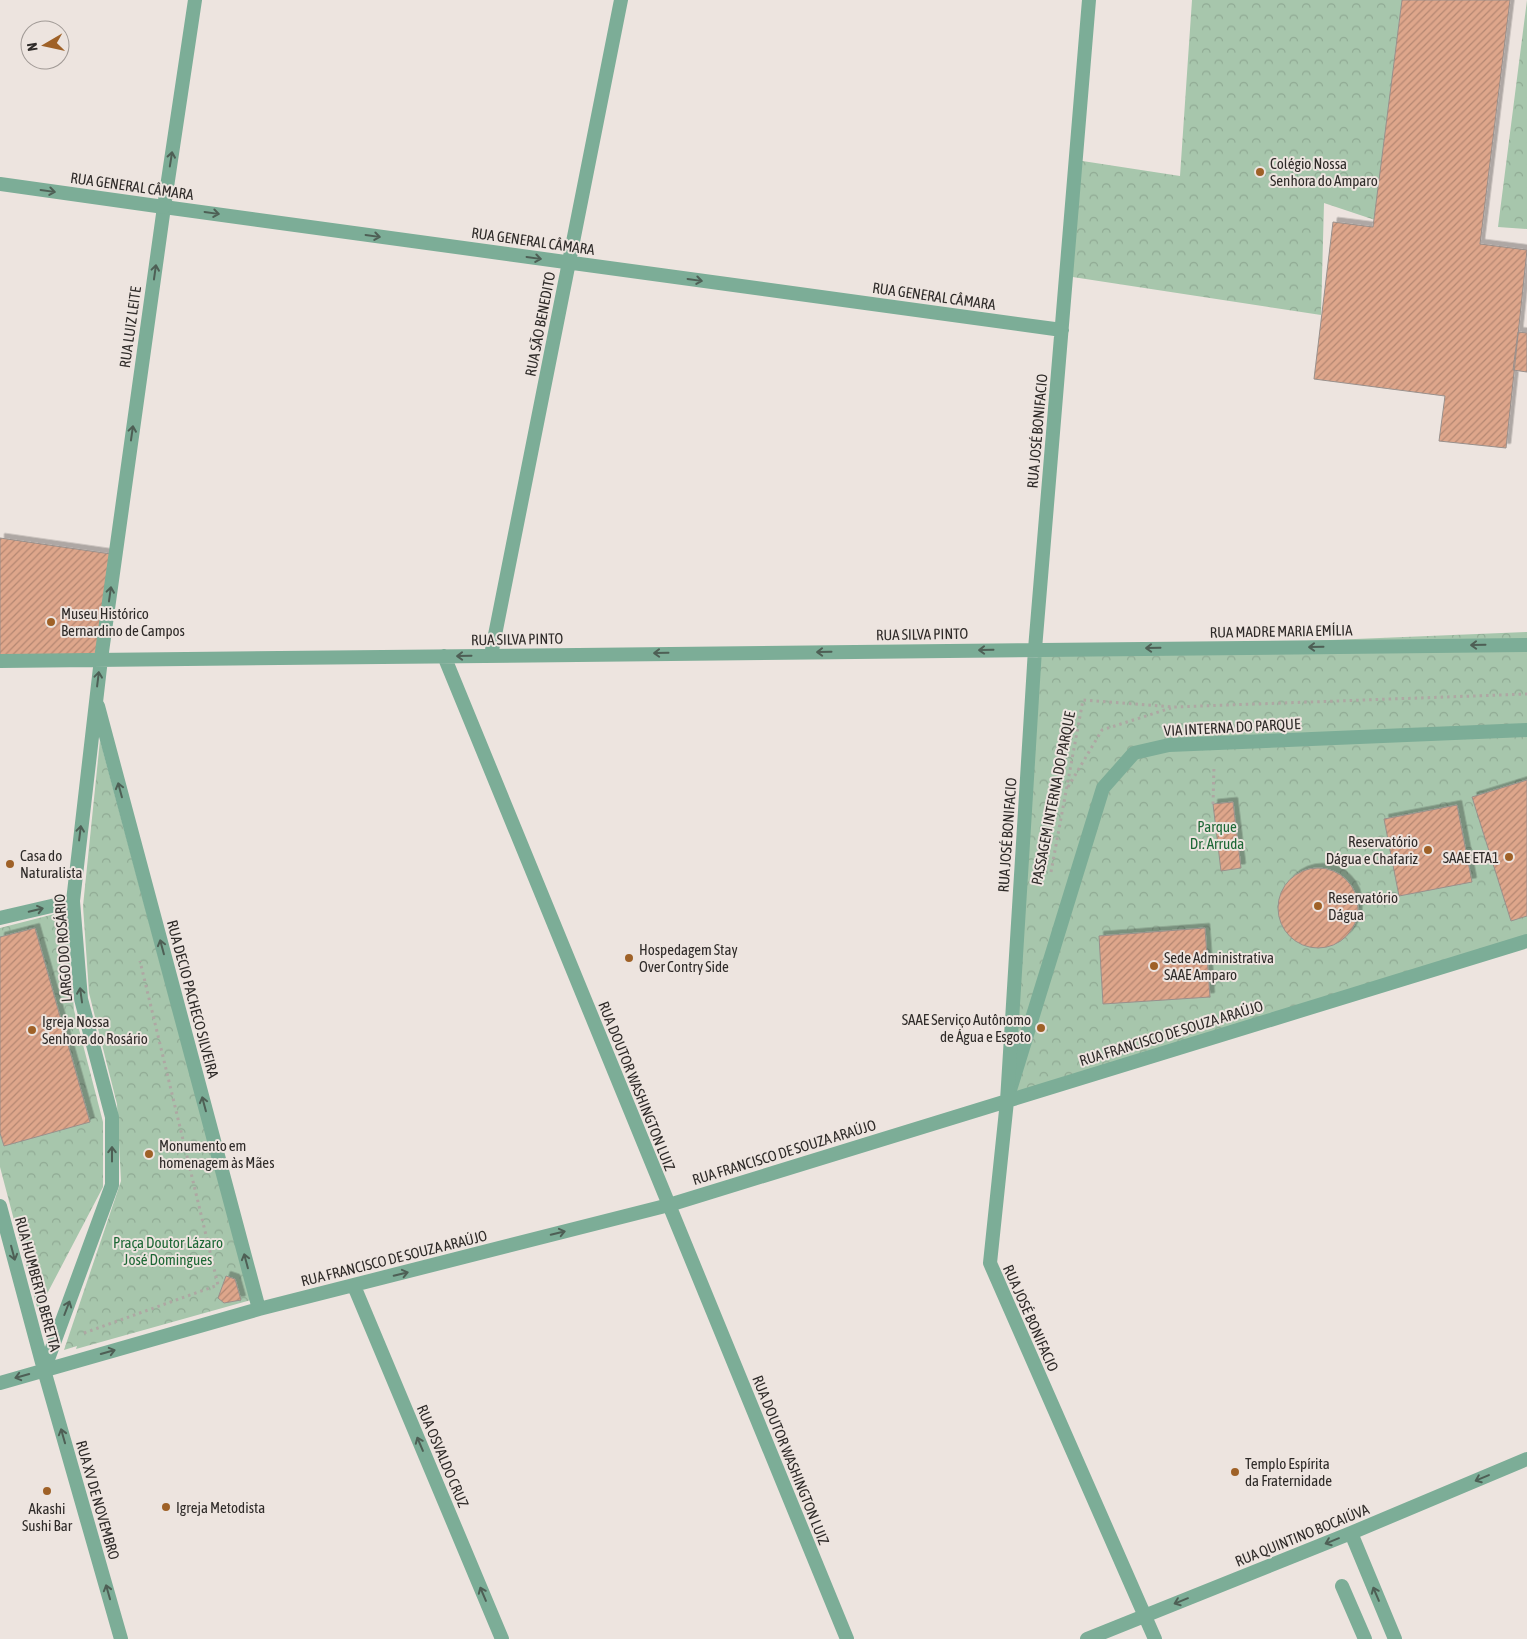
<svg xmlns="http://www.w3.org/2000/svg" width="1527" height="1639" font-family="'Asap Condensed',sans-serif">
<style>
.park{fill:url(#park-crowns)}
.building{fill:url(#building-hatch);stroke:#99908c;filter:url(#shadow)}
.lines{fill:none;stroke-linecap:round;stroke-linejoin:round}
.path{stroke:#aea7a3;stroke-width:3;stroke-dasharray:2.5 4;stroke-linecap:butt}
.service{stroke:#7cad97;stroke-width:14}
.minor{stroke:#7cad97;stroke-width:14}
.tertiary{stroke:#7cad97;stroke-width:14}
.oneway{stroke:#4e5f55}
.poi-dot{fill:#9f6127;stroke:#ede4df;stroke-width:2}
.labels{text-anchor:middle;dominant-baseline:central;stroke-width:4;stroke-linejoin:round;paint-order:stroke}
.poi-label{font-size:15px;fill:#2f2b29;stroke:#ede4df;text-anchor:start}
.street-label{font-size:15px;fill:#2f2b29;stroke:#ede4df}
.park-label{font-size:15px;fill:#1e6836;stroke:#ede4df}
</style>
<defs>
<pattern id="park-crowns" width="20" height="18" patternUnits="userSpaceOnUse" patternTransform="scale(1.25)"><rect width="20" height="18" fill="#a7c6ac"/><path d="M2 6a3 3 0 1 1 6 0M12 15a3 3 0 1 1 6 0" fill="none" stroke="#90aa94"/></pattern>
<pattern id="building-hatch" width="6" height="6" patternUnits="userSpaceOnUse" patternTransform="scale(1.25)"><rect width="6" height="6" fill="#dea68b"/><path d="M-1 1l2-2M0 6l6-6M5 7l2-2" fill="none" stroke="#b48772"/></pattern>
<filter id="shadow"><feDropShadow dx="4.5" dy="-4.5" stdDeviation="0" flood-color="#0004"/></filter>
</defs>
<rect width="100%" height="100%" fill="#ede4df"/>
<!-- park -->
<path class="park" d="M1192 0H1402L1375 220 1324 203 1321 315 1066 276 1076 160 1180 176Z
M1527 0V229L1498 227Z
M1527 632V938L1011 1098 1038 652Z
M100 740 251 1300 76 1349 77 1346 64 1350 121 1181 117 1104 89 993 83 906Z
M66 911 74 1010 103 1122V1187L38 1311 0 1167V928Z"/>
<!-- building -->
<path class="building" d="M1402 0H1510L1480 244 1527 250 1506 448 1439 441 1445 396 1314 379 1333 222 1373 227Z
M1518 332 1527 333V372L1513 370Z
M0 538 111 554 98 654 0 656Z
M1527 780V916L1511 921 1472 797Z
M1233 802 1241 868 1221 871 1213 804Z
M1457 805 1472 882 1399 896 1384 819Z
M1278 908a40 40 0 1 1 80 0a40 40 0 1 1-80 0Z
M35 928 90 1122 4 1146 0 1133V937Z
M1205 928 1210 997 1103 1004 1099 936Z
M226 1276 235 1279 241 1300 224 1303 218 1298Z"/>
<g class="lines">
<!-- path -->
<path class="path" d="M1068 787 1102 730 1171 708
M1213 804 1214 765
M1051 872 1083 700 1174 707 1527 694
M84 1333 218 1285 140 961"/>
<!-- service -->
<path class="service" d="M1010 1090 1103 788 1134 753 1169 745 1527 730"/>
<!-- minor -->
<path class="minor" d="M1089 0 1035 649 1007 1101 990 1263 1155 1639
M491 655 621 0
M444 656 847 1639
M0 661 1527 645
M98 706 259 1309
M0 918 73 901
M0 1206 44 1370 121 1639
M354 1286 502 1639
M44 1370 112 1185V1117L81 999 73 901 101 659 164 207 1062 330
M0 1383 259 1309 669 1205 1527 941
M1351 1533 1395 1639
M1342 1586 1365 1639
M1087 1639 1351 1533 1527 1459"/>
<!-- tertiary -->
<path class="tertiary" d="M0 184 164 207 195 0"/>
</g>
<!-- one-way arrows -->
<defs><path id="oneway-shaft" d="M-6 0H5M1.5-3L5.5 0L1.5 3" fill="none" stroke-width="1.6" stroke-linecap="round" stroke-linejoin="round" transform="scale(1.25)"/></defs>
<g class="oneway">
<use href="#oneway-shaft" transform="translate(171 159) rotate(-81)"/>
<use href="#oneway-shaft" transform="translate(48 191) rotate(8)"/>
<use href="#oneway-shaft" transform="translate(212 213) rotate(8)"/>
<use href="#oneway-shaft" transform="translate(373 236) rotate(8)"/>
<use href="#oneway-shaft" transform="translate(534 258) rotate(8)"/>
<use href="#oneway-shaft" transform="translate(155 272) rotate(-82)"/>
<use href="#oneway-shaft" transform="translate(695 280) rotate(8)"/>
<use href="#oneway-shaft" transform="translate(132 433) rotate(-82)"/>
<use href="#oneway-shaft" transform="translate(110 594) rotate(-82)"/>
<use href="#oneway-shaft" transform="translate(1478 645) rotate(179)"/>
<use href="#oneway-shaft" transform="translate(1316 647) rotate(179)"/>
<use href="#oneway-shaft" transform="translate(1153 648) rotate(179)"/>
<use href="#oneway-shaft" transform="translate(986 650) rotate(179)"/>
<use href="#oneway-shaft" transform="translate(824 652) rotate(179)"/>
<use href="#oneway-shaft" transform="translate(661 653) rotate(179)"/>
<use href="#oneway-shaft" transform="translate(464 656) rotate(179)"/>
<use href="#oneway-shaft" transform="translate(98 679) rotate(-83)"/>
<use href="#oneway-shaft" transform="translate(120 790) rotate(-105)"/>
<use href="#oneway-shaft" transform="translate(80 833) rotate(-83)"/>
<use href="#oneway-shaft" transform="translate(36 910) rotate(-13)"/>
<use href="#oneway-shaft" transform="translate(162 947) rotate(-105)"/>
<use href="#oneway-shaft" transform="translate(81 995) rotate(-98)"/>
<use href="#oneway-shaft" transform="translate(204 1104) rotate(-105)"/>
<use href="#oneway-shaft" transform="translate(112 1154) rotate(-90)"/>
<use href="#oneway-shaft" transform="translate(558 1233) rotate(-14)"/>
<use href="#oneway-shaft" transform="translate(13 1253) rotate(75)"/>
<use href="#oneway-shaft" transform="translate(246 1261) rotate(-105)"/>
<use href="#oneway-shaft" transform="translate(401 1274) rotate(-14)"/>
<use href="#oneway-shaft" transform="translate(67 1308) rotate(-69)"/>
<use href="#oneway-shaft" transform="translate(108 1352) rotate(-16)"/>
<use href="#oneway-shaft" transform="translate(22 1376) rotate(164)"/>
<use href="#oneway-shaft" transform="translate(63 1436) rotate(-106)"/>
<use href="#oneway-shaft" transform="translate(420 1444) rotate(-113)"/>
<use href="#oneway-shaft" transform="translate(1482 1478) rotate(157)"/>
<use href="#oneway-shaft" transform="translate(1332 1541) rotate(158)"/>
<use href="#oneway-shaft" transform="translate(108 1592) rotate(-106)"/>
<use href="#oneway-shaft" transform="translate(483 1594) rotate(-113)"/>
<use href="#oneway-shaft" transform="translate(1376 1594) rotate(-113)"/>
<use href="#oneway-shaft" transform="translate(1181 1601) rotate(158)"/>
</g>
<!-- markers -->
<g class="poi-dot">
<circle cx="1260" cy="172" r="5"/>
<circle cx="51" cy="622" r="5"/>
<circle cx="1428" cy="850" r="5"/>
<circle cx="1509" cy="857" r="5"/>
<circle cx="10" cy="864" r="5"/>
<circle cx="1318" cy="906" r="5"/>
<circle cx="629" cy="958" r="5"/>
<circle cx="1154" cy="966" r="5"/>
<circle cx="1041" cy="1028" r="5"/>
<circle cx="32" cy="1030" r="5"/>
<circle cx="149" cy="1154" r="5"/>
<circle cx="1235" cy="1472" r="5"/>
<circle cx="47" cy="1491" r="5"/>
<circle cx="166" cy="1507" r="5"/>
</g>
<g class="labels">
<!-- poi labels -->
<g class="poi-label">
<text x="1270" y="163">Colégio Nossa<tspan x="1270" dy="17">Senhora do Amparo</tspan></text>
<text x="61" y="613">Museu Histórico<tspan x="61" dy="17">Bernardino de Campos</tspan></text>
<text x="1418" y="841" text-anchor="end">Reservatório<tspan x="1418" dy="17">Dágua e Chafariz</tspan></text>
<text x="20" y="855">Casa do<tspan x="20" dy="17">Naturalista</tspan></text>
<text x="1499" y="857" text-anchor="end">SAAE ETA1</text>
<text x="1328" y="897">Reservatório<tspan x="1328" dy="17">Dágua</tspan></text>
<text x="639" y="949">Hospedagem Stay<tspan x="639" dy="17">Over Contry Side</tspan></text>
<text x="1164" y="957">Sede Administrativa<tspan x="1164" dy="17">SAAE Amparo</tspan></text>
<text x="1031" y="1019" text-anchor="end">SAAE Serviço Autônomo<tspan x="1031" dy="17">de Água e Esgoto</tspan></text>
<text x="42" y="1021">Igreja Nossa<tspan x="42" dy="17">Senhora do Rosário</tspan></text>
<text x="159" y="1145">Monumento em<tspan x="159" dy="17">homenagem às Mães</tspan></text>
<text x="1245" y="1463">Templo Espírita<tspan x="1245" dy="17">da Fraternidade</tspan></text>
<text x="176" y="1507">Igreja Metodista</text>
<text x="47" y="1508" text-anchor="middle">Akashi<tspan x="47" dy="17">Sushi Bar</tspan></text>
</g>
<!-- street labels -->
<g class="street-label">
<text transform="translate(132 186) rotate(8)">RUA GENERAL CÂMARA</text>
<text transform="translate(533 241) rotate(8)">RUA GENERAL CÂMARA</text>
<text transform="translate(934 296) rotate(8)">RUA GENERAL CÂMARA</text>
<text transform="translate(540 324) rotate(-79)">RUA SÃO BENEDITO</text>
<text transform="translate(130 327) rotate(-82)">RUA LUIZ LEITE</text>
<text transform="translate(1037 431) rotate(-85)">RUA JOSÉ BONIFACIO</text>
<text transform="translate(1281 631) rotate(-1)">RUA MADRE MARIA EMÍLIA</text>
<text transform="translate(922 634) rotate(-1)">RUA SILVA PINTO</text>
<text transform="translate(517 639) rotate(-1)">RUA SILVA PINTO</text>
<text transform="translate(1232 727) rotate(-3)">VIA INTERNA DO PARQUE</text>
<text transform="translate(1053 798) rotate(-79)">PASSAGEM INTERNA DO PARQUE</text>
<text transform="translate(1007 835) rotate(-86)">RUA JOSÉ BONIFACIO</text>
<text transform="translate(63 948) rotate(-94)">LARGO DO ROSÁRIO</text>
<text transform="translate(193 999) rotate(75)">RUA DECIO PACHECO SILVEIRA</text>
<text transform="translate(1171 1033) rotate(-17)">RUA FRANCISCO DE SOUZA ARAÚJO</text>
<text transform="translate(637 1086) rotate(68)">RUA DOUTOR WASHINGTON LUIZ</text>
<text transform="translate(784 1152) rotate(-17)">RUA FRANCISCO DE SOUZA ARAÚJO</text>
<text transform="translate(394 1258) rotate(-14)">RUA FRANCISCO DE SOUZA ARAÚJO</text>
<text transform="translate(38 1284) rotate(75)">RUA HUMBERTO BERETTA</text>
<text transform="translate(1031 1318) rotate(66)">RUA JOSÉ BONIFACIO</text>
<text transform="translate(443 1456) rotate(67)">RUA OSVALDO CRUZ</text>
<text transform="translate(791 1460) rotate(68)">RUA DOUTOR WASHINGTON LUIZ</text>
<text transform="translate(98 1500) rotate(74)">RUA XV DE NOVEMBRO</text>
<text transform="translate(1302 1535) rotate(-22)">RUA QUINTINO BOCAIÚVA</text>
</g>
<!-- park labels -->
<g class="park-label">
<text x="1217" y="826">Parque<tspan x="1217" dy="17">Dr. Arruda</tspan></text>
<text x="168" y="1242">Praça Doutor Lázaro<tspan x="168" dy="17">José Domingues</tspan></text>
</g>
</g>
<!-- north arrow -->
<g transform="translate(45 45) rotate(261)"><circle r="24" fill="#ede4df" stroke="#a19a96"/>
<path d="M0-4L9 19L0 12L-9 19Z" fill="#9f6127"/>
<text y="-8" font-size="14" font-weight="bold" text-anchor="middle" fill="#2f2b29">N</text>
</g>
</svg>
